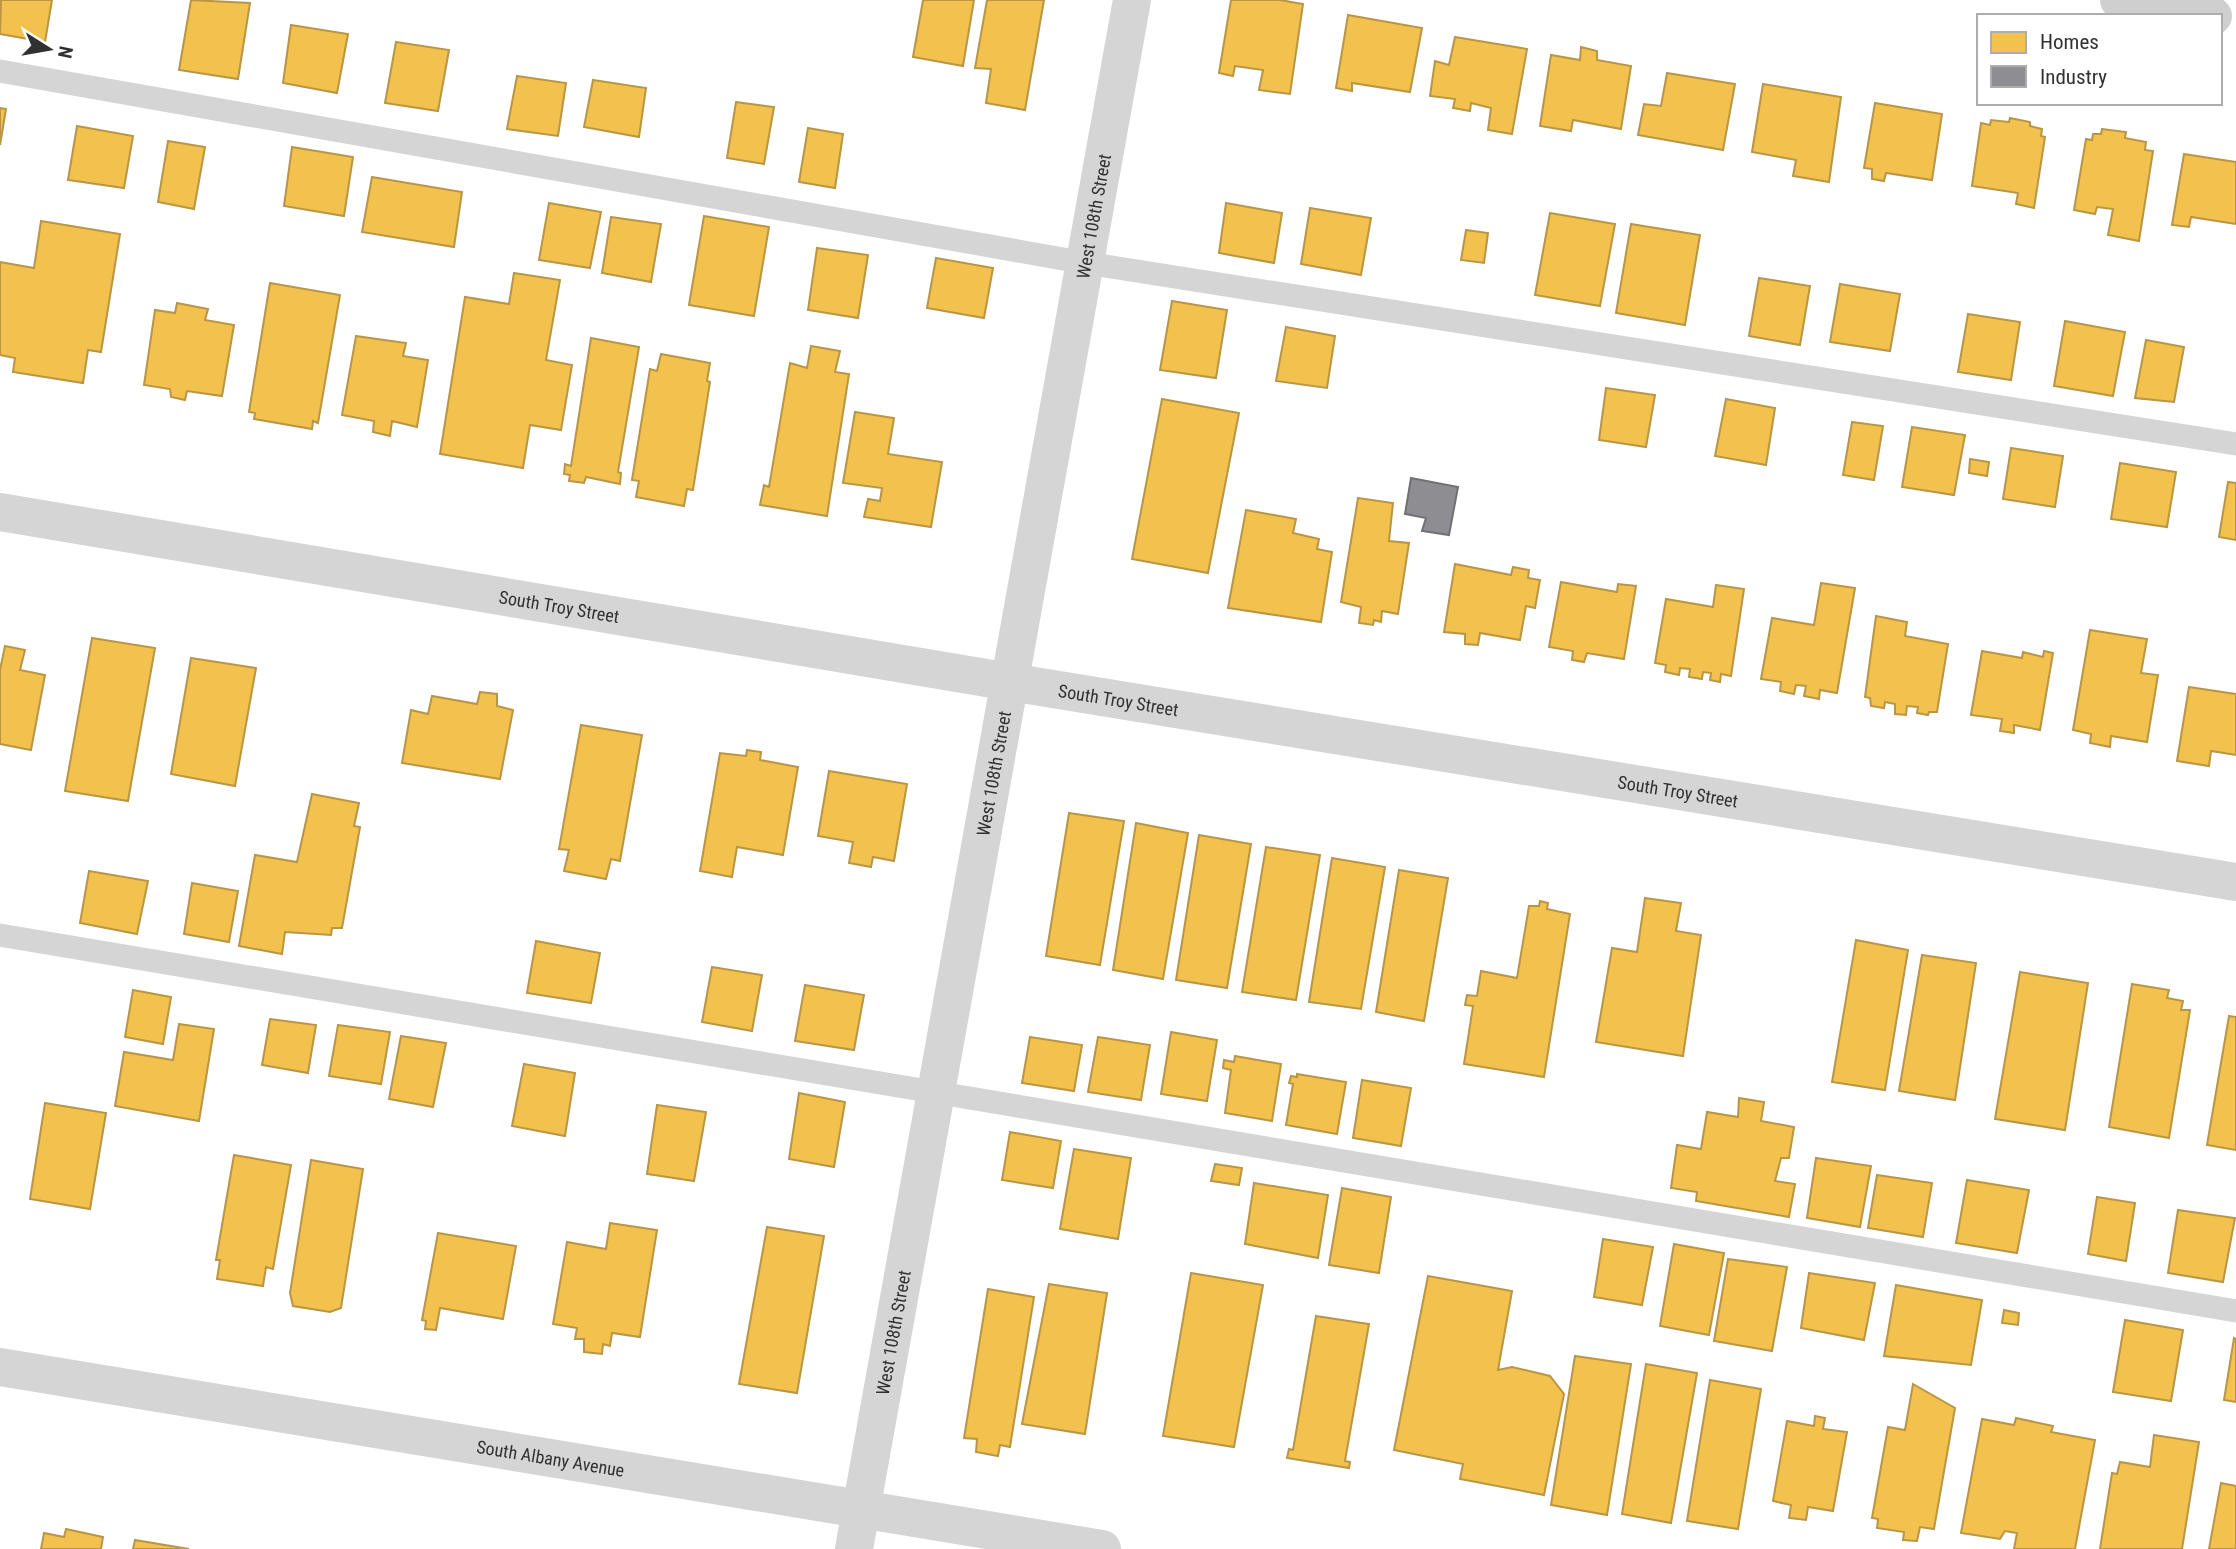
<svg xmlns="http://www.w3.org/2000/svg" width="2236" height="1549" font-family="'Roboto Condensed',sans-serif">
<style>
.homes{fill:#f2c14e;stroke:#b89645;stroke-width:2}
.industry{fill:#8d8d92;stroke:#717175;stroke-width:2}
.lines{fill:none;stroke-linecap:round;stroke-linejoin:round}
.lane{stroke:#d5d5d5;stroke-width:23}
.street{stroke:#d5d5d5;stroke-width:38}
.secondary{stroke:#cfcfcf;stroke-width:38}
.labels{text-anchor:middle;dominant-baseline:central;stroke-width:7;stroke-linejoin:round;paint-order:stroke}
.street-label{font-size:18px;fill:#313131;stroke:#fff}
</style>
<rect width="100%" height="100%" fill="#fff"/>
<!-- homes -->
<path class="homes" d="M1 0H52L45 42 0 34Z
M191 0 250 3 238 79 179 70Z
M923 0H974L963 66 913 57Z
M987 0H1044L1025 110 986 103 991 69 975 68Z
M1231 0H1280L1303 4 1290 94 1259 90 1263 70 1235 66 1233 76 1219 73Z
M1348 15 1422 28 1410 92 1352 83V91L1336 88Z
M291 25 348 34 337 93 283 83Z
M1455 37 1527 49 1512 134 1488 130 1491 108 1471 103 1470 111 1453 108 1455 99 1430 96 1435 61 1449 65Z
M396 42 449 50 438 111 385 103Z
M1581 47 1597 51V60L1631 66 1621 129 1573 120 1571 131 1540 126 1551 55 1580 60Z
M1667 73 1735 84 1723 150 1638 135 1644 104 1661 106Z
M517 76 566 83 558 136 507 129Z
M593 80 646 88 639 137 584 127Z
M1763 84 1841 97 1829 182 1793 176 1796 160 1752 152Z
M736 102 774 107 764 164 727 158Z
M1875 103 1942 114 1932 180 1886 173 1884 181 1872 179V169L1864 168Z
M0 108 6 109 0 145Z
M2010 118 2030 122V126L2042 129 2041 136 2045 137 2034 208 2016 204 2018 193 1972 186 1981 123 1990 125 1991 120 2009 122Z
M77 126 133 136 124 188 68 180Z
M808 128 843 134 835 188 799 182Z
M2102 129 2126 132 2125 138 2146 142 2145 150 2153 151 2139 241 2108 235 2113 209 2097 207 2095 214 2074 210 2086 139 2092 140 2093 134H2101Z
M168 141 205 147 194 209 158 202Z
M292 147 353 157 344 216 284 206Z
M2184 154 2236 162V224L2191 217 2189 227 2172 225Z
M372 177 462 192 454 247 362 232Z
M549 203 601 212 590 268 539 260Z
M1226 203 1282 213 1274 263 1219 253Z
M1310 208 1371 218 1361 275 1301 264Z
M1550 213 1615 224 1600 306 1535 295Z
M704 216 769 227 754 316 689 305Z
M611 217 661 224 651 282 602 273Z
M41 221 120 234 101 352 88 350 83 383 13 372 15 358 0 355V262L34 268Z
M1631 224 1700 235 1685 325 1616 313Z
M1466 230 1488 233 1484 263 1461 260Z
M817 248 868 255 858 318 808 310Z
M936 258 993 268 984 318 927 308Z
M514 273 560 280 546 360 572 365 561 430 530 425 523 468 440 454 465 297 509 304Z
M1759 278 1810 286 1800 345 1749 336Z
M270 283 340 295 318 423 313 421 312 429 254 419 255 413 249 412Z
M1840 284 1900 294 1890 351 1830 342Z
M1172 301 1227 310 1216 378 1160 370Z
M177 303 208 309 205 320 234 325 222 396 187 391 185 400 171 397 170 389 144 385 155 310 175 313Z
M1968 314 2020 322 2011 380 1958 372Z
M2065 321 2125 332 2113 396 2054 386Z
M1286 327 1335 336 1327 388 1276 381Z
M356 336 406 343 403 356 428 360 417 427 392 421 390 436 373 432 374 421 342 415Z
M591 338 639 347 618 472 621 473 620 484 586 477 584 483 569 481 570 475 564 474 565 464 571 466Z
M2146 340 2184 347 2174 402 2135 398Z
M811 346 840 351 835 372 849 374 827 516 760 505 764 485 769 487 790 363 807 368Z
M661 354 710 363 707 381 710 382 693 490 687 489 684 506 636 497 639 481 632 480 650 369 657 371Z
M1606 388 1655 395 1646 447 1599 440Z
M1162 399 1239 413 1208 573 1132 559Z
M1726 399 1775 408 1766 465 1715 456Z
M855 412 894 418 888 454 942 462 931 527 864 517 868 499 880 501 882 488 843 483Z
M1852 422 1883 426 1874 480 1843 475Z
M1912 427 1965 435 1954 495 1902 487Z
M2011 448 2063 456 2055 507 2003 499Z
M1970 459 1989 462 1987 476 1969 473Z
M2120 463 2176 472 2167 527 2111 519Z
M2228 482 2236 483V540L2219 537Z
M1358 498 1393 503 1389 541 1409 543 1398 614 1382 611 1381 622 1374 620 1373 625 1359 623 1361 607 1341 602Z
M1246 510 1296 519 1293 533 1319 539 1317 549 1332 552 1321 622 1228 608Z
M1455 564 1511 575 1513 567 1529 570 1528 578 1540 580 1535 608 1526 606 1520 640 1480 633 1478 645 1465 644V634L1444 632Z
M1561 582 1617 592 1618 584 1636 586 1624 659 1587 653 1584 662 1572 660 1573 651 1549 647Z
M1821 583 1855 588 1837 693 1820 690 1819 699 1804 696 1806 686 1796 685 1794 694 1780 691 1781 682 1761 679 1772 618 1814 625Z
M1716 585 1744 589 1731 676 1721 674 1720 682 1710 680 1711 673 1703 672 1702 679 1689 677 1690 669 1680 668 1679 675 1665 672 1666 665 1655 663 1666 599 1713 607Z
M1876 616 1907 622 1905 636 1948 644 1937 712H1929L1928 715 1917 713 1918 707 1907 706 1906 715 1895 714V704L1885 702 1884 708 1871 706 1870 698 1865 697Z
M2090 630 2147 639 2141 673 2158 675 2147 742 2111 736 2110 747 2090 743 2091 734 2073 730Z
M92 638 155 648 128 801 65 791Z
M5 646 25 650 20 670 45 675 31 750 0 744V670Z
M1982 651 2022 658 2023 652 2043 657 2044 651 2053 653 2040 730 2014 725V733L2000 731 2002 719 1971 715Z
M191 658 256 668 235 786 171 774Z
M2189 687 2236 694V755L2211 751 2209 766 2177 761Z
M480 692 497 694V706L513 710 500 779 402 763 411 710 428 714 432 696 477 704Z
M581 725 642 735 620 861 611 859 606 879 564 871 569 850 559 849Z
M747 750 761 752 760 760 798 767 783 855 737 847 732 877 700 871 720 753 746 756Z
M829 771 907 784 894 861 873 857 871 867 849 863 853 842 818 836Z
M312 794 359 803 354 826 360 827 342 928H332L331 935 285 932 282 954 239 946 255 855 297 862Z
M1069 813 1124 821 1100 965 1046 956Z
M1136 823 1188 833 1163 979 1113 970Z
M1199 835 1251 844 1227 988 1176 980Z
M1266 847 1320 855 1296 1000 1242 992Z
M1332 858 1385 867 1361 1009 1309 1002Z
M1399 870 1448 878 1424 1021 1376 1012Z
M89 871 148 881 137 934 80 923Z
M192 883 238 891 229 942 184 934Z
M1645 898 1681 903 1676 931 1701 935 1683 1056 1596 1042 1612 948 1637 952Z
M1540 901 1548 903 1547 909 1570 914 1544 1077 1464 1064 1473 1006 1465 1005 1467 995 1477 996 1481 971 1517 978 1529 906H1539Z
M1856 940 1908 950 1885 1090 1832 1082Z
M536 941 600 953 591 1003 527 993Z
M1922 955 1976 963 1955 1100 1899 1091Z
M712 967 762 975 752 1031 702 1022Z
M2020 972 2088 983 2065 1130 1995 1119Z
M2132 984 2169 990 2167 998 2183 1001 2181 1010H2190L2169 1138 2109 1127Z
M805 985 864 995 854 1050 795 1041Z
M133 990 171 997 163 1044 125 1037Z
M2229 1016 2236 1017V1150L2207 1145Z
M270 1019 316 1025 308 1073 262 1065Z
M179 1024 214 1029 199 1121 115 1106 124 1052 173 1060Z
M338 1025 390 1032 381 1084 329 1076Z
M1171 1032 1217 1040 1207 1101 1161 1094Z
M401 1036 446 1043 433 1107 389 1099Z
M1030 1037 1082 1045 1074 1091 1022 1083Z
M1098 1037 1150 1045 1141 1100 1088 1092Z
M1235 1056 1281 1064 1272 1121 1225 1113 1231 1070 1223 1068 1224 1060 1234 1062Z
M524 1064 575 1073 565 1136 512 1126Z
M1297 1074 1346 1082 1337 1134 1286 1125 1293 1084 1289 1083 1291 1076 1297 1077Z
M1362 1080 1411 1088 1401 1146 1353 1138Z
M799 1093 845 1102 834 1167 789 1159Z
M1739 1098 1764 1102 1761 1121 1794 1127 1789 1158H1781L1775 1181 1795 1184 1789 1217 1696 1201 1697 1192 1671 1188 1677 1145 1701 1149 1707 1112 1738 1117Z
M45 1103 106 1113 90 1209 30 1199Z
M657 1105 706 1112 694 1181 647 1174Z
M1010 1132 1061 1141 1053 1188 1002 1180Z
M1074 1149 1131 1158 1118 1239 1060 1229Z
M234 1155 291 1165 273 1269 266 1267 263 1286 217 1279 220 1260H216Z
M1816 1158 1871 1166 1860 1227 1807 1218Z
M311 1160 363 1169 341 1308 330 1312 293 1306 290 1293Z
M1215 1164 1242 1168 1239 1185 1211 1181Z
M1877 1175 1932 1183 1923 1237 1868 1228Z
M1967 1180 2029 1190 2017 1253 1956 1243Z
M1254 1183 1328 1195 1318 1258 1245 1244Z
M1342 1188 1391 1197 1379 1273 1329 1265Z
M2097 1197 2135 1203 2126 1261 2088 1254Z
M2178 1210 2235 1218 2223 1282 2168 1273Z
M610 1223 657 1230 640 1337 612 1333 610 1346 603 1344 602 1354 584 1352V1339H575L577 1328 553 1324 567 1242 606 1249Z
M767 1227 824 1236 797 1393 739 1384Z
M438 1233 516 1246 503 1319 440 1308 436 1330 425 1329 426 1321 422 1320Z
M1603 1239 1653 1247 1642 1305 1594 1297Z
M1674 1244 1724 1253 1709 1335 1660 1326Z
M1728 1259 1787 1267 1772 1351 1714 1341Z
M1191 1273 1263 1285 1234 1447 1163 1436Z
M1809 1273 1875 1283 1864 1340 1801 1328Z
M1428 1276 1512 1291 1498 1370 1512 1367 1550 1376 1564 1394 1544 1495 1460 1479 1463 1464 1394 1450Z
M1049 1284 1107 1293 1085 1434 1022 1424Z
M1896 1285 1982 1300 1971 1365 1884 1356Z
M988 1289 1034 1297 1010 1447 1000 1445 998 1456 976 1452 977 1439 964 1438Z
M2004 1310 2019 1313 2018 1325 2002 1323Z
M1316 1316 1369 1324 1345 1461 1350 1462 1349 1468 1287 1458 1289 1449 1293 1450Z
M2125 1320 2183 1330 2171 1401 2113 1392Z
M2234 1338 2236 1339V1402L2224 1400Z
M1575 1356 1631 1364 1607 1515 1551 1505Z
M1646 1364 1697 1373 1671 1523 1622 1514Z
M1710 1380 1761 1389 1738 1529 1687 1521Z
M1913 1384 1955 1408 1934 1529 1920 1527 1917 1541 1903 1540 1904 1532 1877 1528 1878 1519 1872 1518 1888 1427 1905 1430Z
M1815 1416 1825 1418 1823 1429 1847 1432 1833 1511 1808 1507 1806 1520 1789 1518 1791 1505 1773 1501 1787 1421 1814 1426Z
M2016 1418 2053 1426 2051 1432 2095 1440 2075 1549H2014L2017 1533 2005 1531 2000 1539 1961 1533 1982 1419 2014 1425Z
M2154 1435 2199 1442 2182 1549H2100L2112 1473 2117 1474 2120 1462 2150 1467Z
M2221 1483 2236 1486V1549H2209Z
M66 1529 103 1537 101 1549H41L44 1533 64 1537Z
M135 1540 189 1549H133Z"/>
<!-- industry -->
<path class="industry" d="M1411 478 1458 487 1449 535 1422 531 1426 518 1405 514Z"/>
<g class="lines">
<!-- lane -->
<path class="lane" d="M0 71 1086 263 2236 444
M0 935 2236 1311"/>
<!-- street -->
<g class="street">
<path id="s1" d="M0 512 1010 682 2236 882"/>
<path id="s2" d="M0 1367 1102 1549"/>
<path id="s3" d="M854 1549 1132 0"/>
</g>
<!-- secondary -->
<path class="secondary" d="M2119 0 2213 16"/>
</g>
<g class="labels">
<!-- street labels -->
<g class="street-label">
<text stroke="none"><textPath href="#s3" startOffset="1354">West 108th Street</textPath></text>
<text stroke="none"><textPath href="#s1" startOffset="567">South Troy Street</textPath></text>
<text stroke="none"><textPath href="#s1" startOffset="1134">South Troy Street</textPath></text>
<text stroke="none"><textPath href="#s3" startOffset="788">West 108th Street</textPath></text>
<text stroke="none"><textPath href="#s1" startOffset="1701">South Troy Street</textPath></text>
<text stroke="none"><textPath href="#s3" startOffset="220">West 108th Street</textPath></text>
<text stroke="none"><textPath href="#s2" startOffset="558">South Albany Avenue</textPath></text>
</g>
</g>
<!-- legend -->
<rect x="1977" y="14" width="245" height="91" fill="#ffffff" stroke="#adadad" stroke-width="2"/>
<rect x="1991" y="32" width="35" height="21" fill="#f2c14e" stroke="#adadad" stroke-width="2"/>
<text x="2040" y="49" font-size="21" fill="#313131">Homes</text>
<rect x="1991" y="66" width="35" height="21" fill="#8d8d92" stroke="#adadad" stroke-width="2"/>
<text x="2040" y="84" font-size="21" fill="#313131">Industry</text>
<!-- north arrow -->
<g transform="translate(49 49) rotate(101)" stroke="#ffffff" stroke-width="5" paint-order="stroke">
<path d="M0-5L12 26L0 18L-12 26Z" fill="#313131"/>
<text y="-10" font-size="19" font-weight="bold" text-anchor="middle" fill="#313131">N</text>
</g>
</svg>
